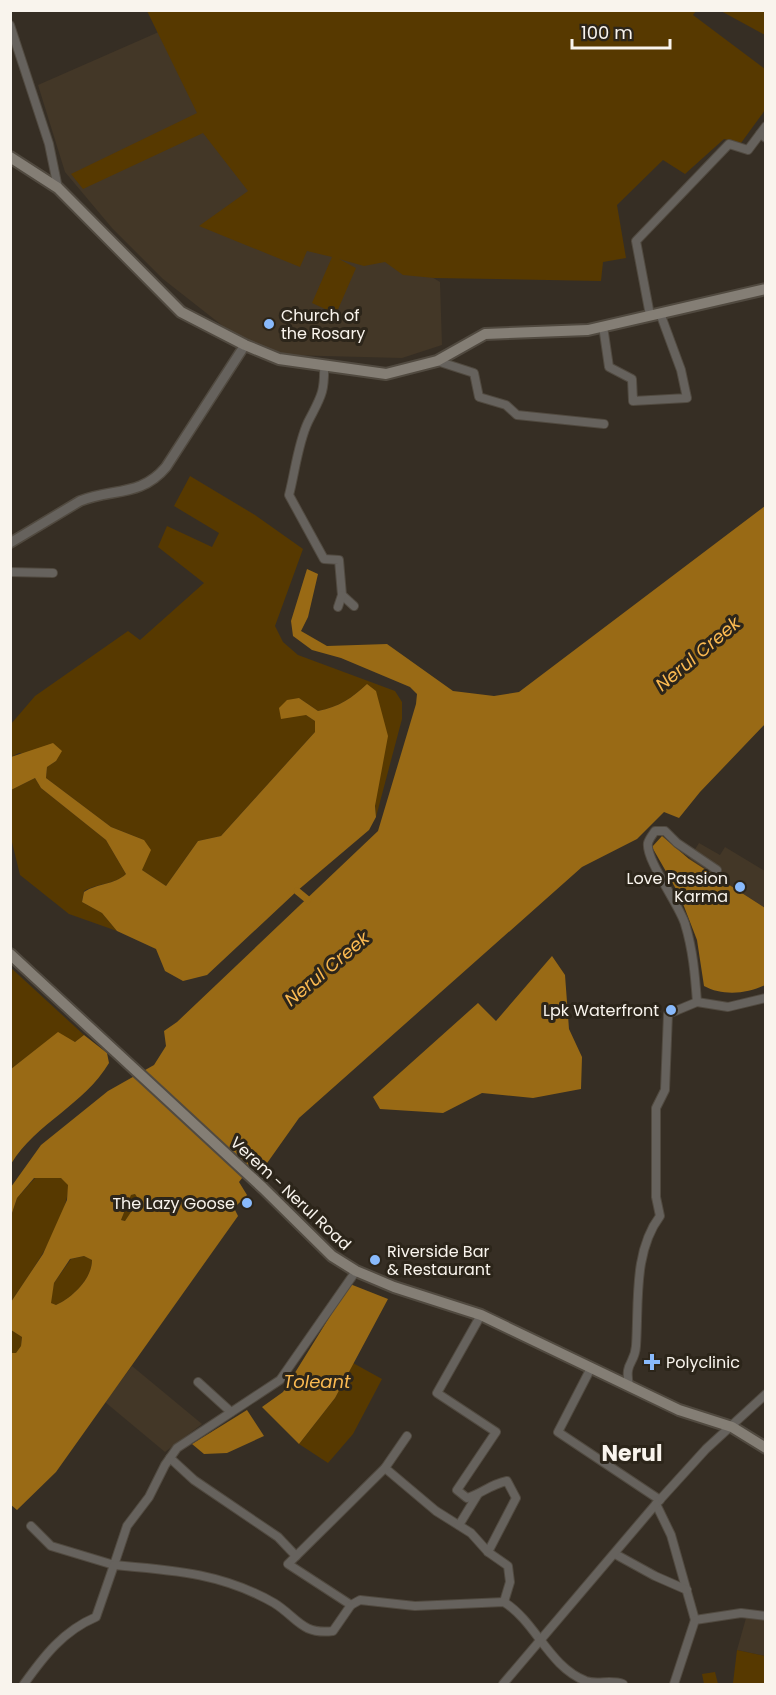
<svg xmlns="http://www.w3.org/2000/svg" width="776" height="1695" viewBox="0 0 776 1695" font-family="Poppins,sans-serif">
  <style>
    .built { fill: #433727 }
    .green { fill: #573900 }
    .water { fill: #996a15; fill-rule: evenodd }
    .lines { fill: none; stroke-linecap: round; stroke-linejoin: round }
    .canal { stroke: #996a15; stroke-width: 7 }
    .minor-casing { stroke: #514a40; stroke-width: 10 }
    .tertiary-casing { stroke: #514a40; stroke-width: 12 }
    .secondary-casing { stroke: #514a40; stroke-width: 14 }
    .minor { stroke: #66625d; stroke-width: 8 }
    .tertiary { stroke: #66625d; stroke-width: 9 }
    .secondary { stroke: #847e75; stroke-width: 10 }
    .poi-dot { fill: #89bafc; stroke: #2c251a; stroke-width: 2 }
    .labels { text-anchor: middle; stroke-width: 6; stroke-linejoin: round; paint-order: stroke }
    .poi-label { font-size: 16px; fill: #f9f4ed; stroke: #2c251a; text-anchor: start }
    .street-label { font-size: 16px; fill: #f9f4ed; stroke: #2c251a }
    .water-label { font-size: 18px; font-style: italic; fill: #fab951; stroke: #2c251a }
    .district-label { font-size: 22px; font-weight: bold; fill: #f9f4ed; stroke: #2c251a }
  </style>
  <rect width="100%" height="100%" fill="#362e24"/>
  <!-- built -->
  <g class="built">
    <polygon points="161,31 383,247 440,282 442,345 402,358 284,355 233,334 163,279 112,228 65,172 38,85"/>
    <polygon points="699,843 720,855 725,847 765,871 765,908 689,859"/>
    <polygon points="132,1366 202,1424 165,1452 105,1402"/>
    <polygon points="746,1618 765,1619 765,1656 737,1650"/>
  </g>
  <!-- green -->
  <g class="green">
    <polygon points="147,11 696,11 693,15 765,69 765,110 741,143 724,139 685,174 663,160 617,205 626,258 603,262 601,281 434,278 403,275 385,262 364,266 339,259 356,268 336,314 312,303 332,257 307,251 300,267 199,226 248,191 203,133 83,189 71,174 197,113"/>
    <polygon points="721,11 765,11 765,35"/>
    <path d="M190,476L255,515L303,549L275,626L283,642L298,655L395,691L402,702V719L376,817L367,684C352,698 339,707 318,711L299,698L306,715L315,721V732L221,836L198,841L166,886L142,870L144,840L111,827L46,778L47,767L56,761L19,753L11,757V724L35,696L128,631L140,640L204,583L158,547L167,526L212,547L219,533L174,506Z"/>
    <path d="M35,778L41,788L106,840L126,874C114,885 98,883 84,891L82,902L102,913L117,931L69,914L20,875L11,838V790Z"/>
    <polygon points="10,967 84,1035 75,1042 58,1033 11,1069"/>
    <path d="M35,1178H61L69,1185C64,1228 34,1267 11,1302V1216L17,1198Z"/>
    <polygon points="135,1194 140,1200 125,1221 121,1220 131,1195"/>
    <path d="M84,1256L92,1260C92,1279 72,1298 56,1305L50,1303L54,1283L71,1259Z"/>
    <polygon points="11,1330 22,1337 21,1346 16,1354 11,1353"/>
    <polygon points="353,1363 382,1379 353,1434 328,1463 299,1444 335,1398"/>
    <polygon points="737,1650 765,1656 765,1684 733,1683"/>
    <polygon points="715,1672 718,1684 704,1684 702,1674"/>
  </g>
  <!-- water -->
  <g class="water">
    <path d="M765,506V724L700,792L679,818L664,812L637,839L582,867L299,1118L265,1166L255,1161L239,1182L247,1195L234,1208L238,1216L56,1472L17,1510L10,1504V1353H16L21,1346L22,1337L11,1330V1302L43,1254L67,1200L68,1185L61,1178H34L17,1198L11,1216V1187L41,1145L108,1091L154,1065L166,1046L164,1031L177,1022L378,831L416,704L417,694L410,687L341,658L312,650L293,636L291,621L307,569L318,574L308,617L301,631L327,646L387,644L453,691L494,696L519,692ZM135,1194L139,1200L125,1221L121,1220L131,1195ZM84,1256L92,1260C92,1279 72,1298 56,1305L51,1303L54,1283L70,1259Z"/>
    <path d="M367,684L376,691L388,736L375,806L376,817L369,830L297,891L207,975L183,981L165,971L156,949L117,931L102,913L82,902L84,892C98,883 114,885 126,874L106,840L41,788L35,778L11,790V757L53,743L62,751L56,761L47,767L46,778L111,827L144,840L151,850L142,870L166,886L198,841L221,836L315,732V721L306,715L281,719L279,708L287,700L299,698L318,711C339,707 352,698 367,684Z"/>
    <path d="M662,836L689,859L765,908V985C747,994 722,996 704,986L697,940L680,896L652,847Z"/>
    <polygon points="552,956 565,975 569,1029 582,1057 581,1089 533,1098 482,1093 443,1113 380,1109 373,1097 478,1003 496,1021"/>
    <path d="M58,1032L75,1042L84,1035L107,1053L109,1063C84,1105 36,1123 11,1164V1069Z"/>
    <polygon points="350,1284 388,1299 335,1398 299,1444 262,1407 283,1392"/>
    <polygon points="247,1410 264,1436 227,1453 204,1454 192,1444"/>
  </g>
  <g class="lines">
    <!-- canal -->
    <polyline class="canal" points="297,891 308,900"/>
    <defs>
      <g id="minor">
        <polyline points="10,25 49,144 58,188"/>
        <polyline points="766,126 760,134 766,138"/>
        <polyline points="650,315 636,241 729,144 748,150 760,134"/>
        <polyline points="603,326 609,367 632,379 633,401 687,398 681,370 660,313"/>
        <polyline points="437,361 474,373 479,397 506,405 517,415 604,424"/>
        <path d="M324,365C325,394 320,398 308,422C298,443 295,472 289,495L324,559L339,560L342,595L354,606"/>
        <polyline points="10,572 53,573"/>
        <polyline points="338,607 342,595"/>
        <polyline points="697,1002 728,1007 766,998"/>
        <path d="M481,1315L437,1393L496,1432L457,1490L467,1498C483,1493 489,1485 507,1481L516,1498L488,1552"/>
        <polyline points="591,1368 558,1432 660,1500"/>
        <polyline points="198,1382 231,1412"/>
        <path d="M629,1385C624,1362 635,1364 636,1346C639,1303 633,1252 660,1216L656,1197V1108L665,1090L668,1014L697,1002C695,975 693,950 685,924C680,906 645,859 648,843C649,839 653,834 655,831H665L677,843L717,870"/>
        <polyline points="766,1394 706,1449 656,1504 671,1535 695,1620 741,1613 766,1616"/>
        <polyline points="170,1458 194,1480 278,1537 296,1556"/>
        <polyline points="385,1468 436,1511 471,1533 488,1552 508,1566 510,1582 504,1602"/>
        <polyline points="459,1525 478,1494"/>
        <polyline points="31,1526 51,1546 114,1565 127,1526 149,1497 165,1465 177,1448 280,1380 356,1271"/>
        <polyline points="615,1554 655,1576 687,1590"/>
        <polyline points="351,1605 288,1564 385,1468 407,1436"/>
        <path d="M24,1684C44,1656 63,1631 96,1617L114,1565C172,1570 222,1573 274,1603C297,1617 301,1635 333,1631L351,1605L360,1600L415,1606L504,1602C536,1622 549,1667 586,1681C598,1685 611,1679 623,1684"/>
        <polyline points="503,1684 656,1504"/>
        <polyline points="674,1684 695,1620"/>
      </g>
      <path id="tertiary" d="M10,543L80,501C112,488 141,497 166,467L245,345"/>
      <g id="secondary">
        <polyline points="10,157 58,188 181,312 245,345 279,359 386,374 437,361 485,334 588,330 766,289"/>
        <polyline points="10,954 263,1188 332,1256 356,1271 394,1287 481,1315 679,1410 732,1427 766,1448"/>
      </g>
    </defs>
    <!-- minor casing -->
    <use href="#minor" class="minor-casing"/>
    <!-- tertiary casing -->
    <use href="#tertiary" class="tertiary-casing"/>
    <!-- secondary casing -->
    <use href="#secondary" class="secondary-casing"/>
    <!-- minor -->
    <use href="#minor" class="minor"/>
    <!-- tertiary -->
    <use href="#tertiary" class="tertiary"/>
    <!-- secondary -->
    <use href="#secondary" class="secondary"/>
  </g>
  <!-- markers -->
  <g class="poi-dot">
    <circle cx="269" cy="324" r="6"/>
    <circle cx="740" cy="887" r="6"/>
    <circle cx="671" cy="1010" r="6"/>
    <circle cx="247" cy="1203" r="6"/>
    <circle cx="375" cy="1260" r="6"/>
    <path d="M649 1353h6v6h6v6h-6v6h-6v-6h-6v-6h6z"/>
  </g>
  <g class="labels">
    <!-- poi labels -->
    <g class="poi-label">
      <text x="281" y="321">Church of<tspan x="281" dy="18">the Rosary</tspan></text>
      <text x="728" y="884" text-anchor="end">Love Passion<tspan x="728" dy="18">Karma</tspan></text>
      <text x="659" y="1016" text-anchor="end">Lpk Waterfront</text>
      <text x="235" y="1209" text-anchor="end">The Lazy Goose</text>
      <text x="387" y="1257">Riverside Bar<tspan x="387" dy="18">&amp; Restaurant</tspan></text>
      <text x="666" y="1368">Polyclinic</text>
    </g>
    <!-- street labels -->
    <g class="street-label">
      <text transform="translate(291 1193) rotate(43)" y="6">Verem - Nerul Road</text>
    </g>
    <!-- water labels -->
    <g class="water-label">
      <text transform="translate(698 654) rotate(-40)" y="6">Nerul Creek</text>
      <text transform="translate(327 969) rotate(-40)" y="6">Nerul Creek</text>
      <text x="317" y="1388">Toleant</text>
    </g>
    <!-- district labels -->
    <g class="district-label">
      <text x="632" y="1461">Nerul</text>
    </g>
  </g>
  <!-- border -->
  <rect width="776" height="1695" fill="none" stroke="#f9f4ed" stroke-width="24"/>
  <!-- scale -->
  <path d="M572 39v9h98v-9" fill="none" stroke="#f9f4ed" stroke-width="3"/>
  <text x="581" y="39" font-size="18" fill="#f9f4ed" stroke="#2c251a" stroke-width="4.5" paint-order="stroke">100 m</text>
</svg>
